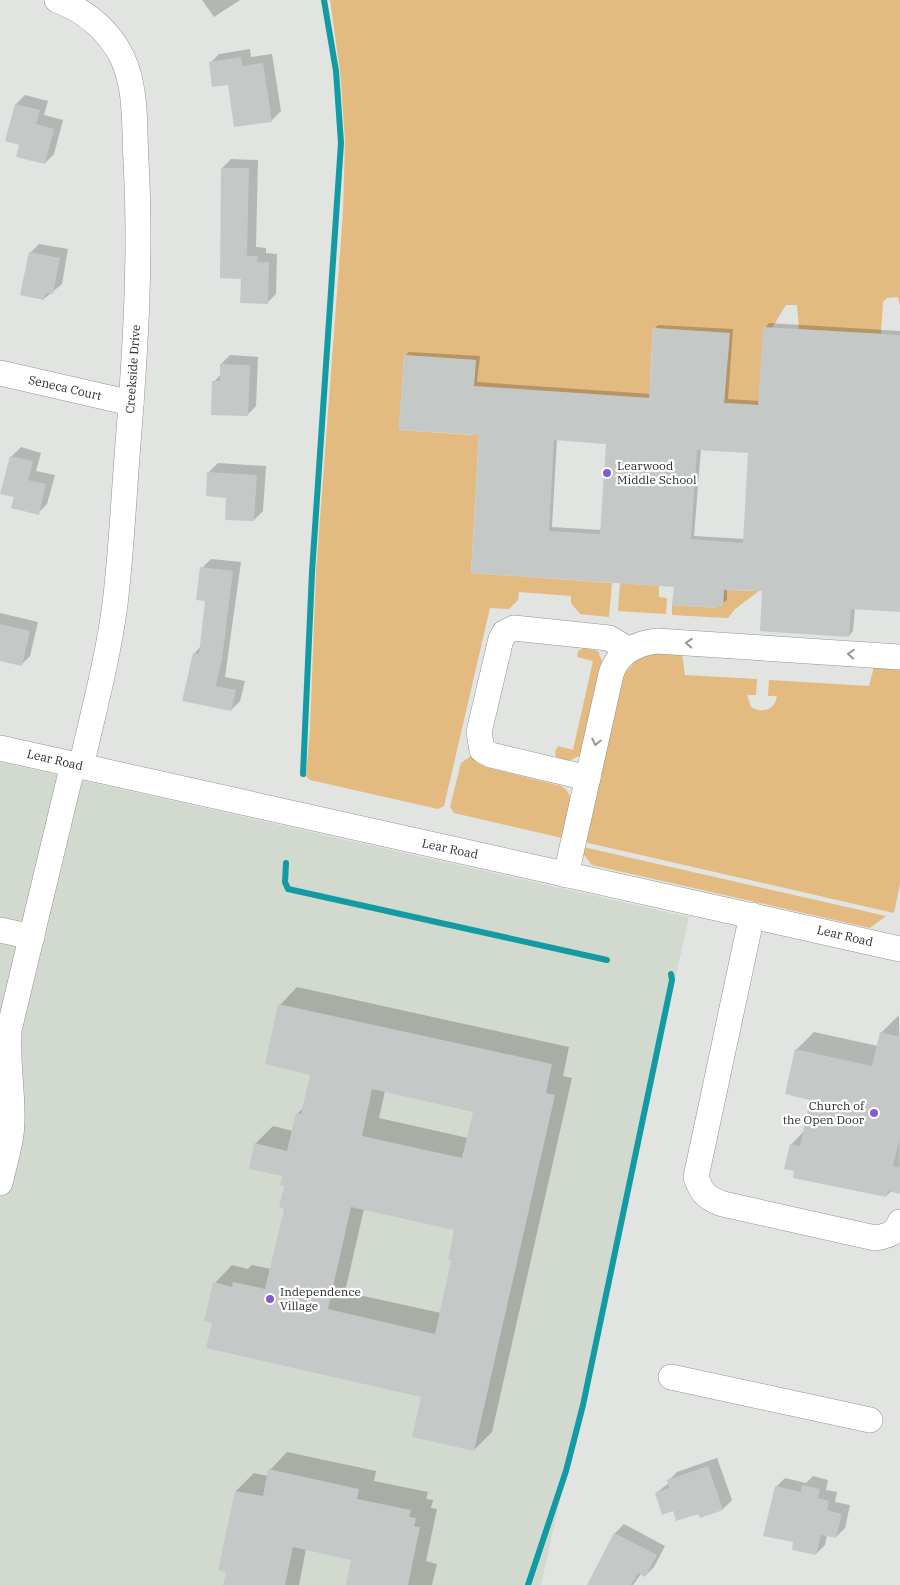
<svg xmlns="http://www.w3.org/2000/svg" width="900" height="1585" viewBox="0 0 900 1585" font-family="'IBM Plex Serif',serif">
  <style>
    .built { fill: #d2dad0 }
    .green { fill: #e3ba80 }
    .shadow { fill: #0003; fill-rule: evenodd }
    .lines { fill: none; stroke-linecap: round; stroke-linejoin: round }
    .stream { stroke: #139ba3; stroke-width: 6 }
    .building { fill: #c4c9c7; fill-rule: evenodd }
    .minor-casing { stroke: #919491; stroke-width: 26 }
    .minor { stroke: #fff; stroke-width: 25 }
    .oneway { stroke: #969696 }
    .poi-dot { fill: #845bd5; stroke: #fff; stroke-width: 2 }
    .labels { text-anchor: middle; stroke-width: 4.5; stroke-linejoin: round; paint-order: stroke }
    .street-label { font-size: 12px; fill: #2d2e2d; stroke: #fff }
    .poi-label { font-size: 12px; fill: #2d2e2d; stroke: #fff; text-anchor: start }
  </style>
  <rect width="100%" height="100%" fill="#e1e4e0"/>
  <!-- built -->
  <polygon class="built" points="0,762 689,917 541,1585 0,1585"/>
  <!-- green -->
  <g class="green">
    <polygon points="330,0 900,0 900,306 898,297 887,298 883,302 881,334 799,329 797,305 786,305 772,328 758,412 750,404 724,403 729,333 653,328 650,377 665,399 485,387 473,389 476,360 404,355 399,430 471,435 479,433 471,573 612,583 609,617 580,614 571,603 571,596 519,592 518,600 509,609 490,608 444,806 438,809 310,780 306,776 310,728 316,572 343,213 345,141 340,71"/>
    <polygon points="620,583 659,586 659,597 667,598 666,614 618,611"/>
    <polygon points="724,590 759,591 735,609 728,618 672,615 672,605 716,608 717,606 723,605"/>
    <polygon points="584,648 598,651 603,664 581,755 569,761 556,757 555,752 558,746 573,750 593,661 577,657 578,651"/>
    <path d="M658,652L682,654L685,675L757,679L756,695H747L751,707C762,714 775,710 777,696H768L769,680L869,686L874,667L900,668V884L894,913L584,842L621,678L637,659Z"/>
    <path d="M471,756L477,763L489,768L561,786C579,795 566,821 562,838L454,813L450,807L461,763Z"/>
    <polygon points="583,847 886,916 870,928 592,865 584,855"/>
  </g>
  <!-- shadow -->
  <g class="shadow">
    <polygon points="202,0 240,0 214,17"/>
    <polygon points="250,49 251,57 272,54 281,111 272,120 235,126 229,84 210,63 219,54"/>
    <polygon points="25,95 48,101 44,115 63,120 54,154 45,163 21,144 7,140 16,104"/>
    <polygon points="231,159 258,160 256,247 266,248 266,253 277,254 276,294 267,303 242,277 222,168"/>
    <polygon points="39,244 68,249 62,284 44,299 30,253"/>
    <path d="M769,323L900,331V611L855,608L853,631L849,636L763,590L727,589V600L716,607L675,586L472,572L481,434L405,356L409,352L480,356L477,382L651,394L654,329L658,325L733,329L728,399L760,401L765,328ZM557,439L607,443L601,530L552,527ZM701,449L749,451L745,539L694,536Z"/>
    <polygon points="230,355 258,357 256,406 247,415 214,382 221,374 221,364"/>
    <polygon points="21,447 41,453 36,471 55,475 47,504 38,513 15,496 2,493 12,456"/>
    <polygon points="218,463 266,466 263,511 254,520 227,496 209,472"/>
    <polygon points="211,559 241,562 225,677 245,681 240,701 231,710 194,654 201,646 206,600 202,568"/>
    <polygon points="0,613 38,622 30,656 21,665 0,660"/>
    <path d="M297,987L569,1047L563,1076L572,1078L492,1432L474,1450L423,1396L214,1322L215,1283L232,1265L248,1269L252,1265L271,1269L286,1208L285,1185L283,1175L255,1144L273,1126L293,1131L297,1114L303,1108L311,1074L280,1005ZM385,1091L474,1111L468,1138L379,1118ZM364,1209L456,1230L453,1260L441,1313L345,1292Z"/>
    <polygon points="899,1015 900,1191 892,1191 886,1196 796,1170 791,1145 804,1131 811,1099 796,1050 814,1032 878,1046 881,1033"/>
    <polygon points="287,1452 376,1471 374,1481 428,1492 426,1499 433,1500 431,1508 437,1509 426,1561 437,1564 432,1585 347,1585 353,1559 306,1549 299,1585 224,1585 227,1571 219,1569 236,1491 254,1473 268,1476 270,1470"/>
    <polygon points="717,1458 732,1500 723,1509 701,1517 699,1512 674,1509 656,1493 669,1483 668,1481 677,1472"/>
    <polygon points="813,1476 828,1480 826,1490 837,1492 835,1502 850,1505 845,1528 836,1537 827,1535 825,1545 816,1554 795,1542 776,1487 785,1478 806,1483"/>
    <polygon points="624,1524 665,1546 654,1567 645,1576 641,1574 633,1585 589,1585 615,1533"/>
  </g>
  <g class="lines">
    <!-- stream -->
    <g class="stream">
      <polyline points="303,774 312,572 341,143 336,71 324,0"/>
      <polyline points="286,863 285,882 288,889 607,960"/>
      <polyline points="528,1585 566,1471 583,1405 672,980 671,974"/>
    </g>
  </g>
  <!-- building -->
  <g class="building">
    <polygon points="241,57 242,66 263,63 272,122 234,127 228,85 212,87 209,62"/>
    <polygon points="15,104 40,110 36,124 54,129 45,164 16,157 19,145 5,141"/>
    <polygon points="221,168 249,168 247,256 258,256 257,262 269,262 268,304 240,303 241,279 220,278"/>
    <polygon points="29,252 60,258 53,294 46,293 44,300 20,295"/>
    <path d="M763,327L900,335V612L851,609L849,637L760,631L762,591L724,590L723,605L717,606V608L672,605L674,587L471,573L479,435L399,430L404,355L476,360L474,386L649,398L653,328L730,333L724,403L758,405ZM554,440L606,444L600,534L549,531ZM697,450L748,453L743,543L691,539Z"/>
    <polygon points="220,364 250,365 248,416 211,415 212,381 220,381"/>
    <polygon points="10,456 33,461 28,480 46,484 39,515 11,508 14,497 0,494"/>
    <polygon points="207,472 257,475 254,521 225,520 226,498 206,496"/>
    <polygon points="200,567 233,571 222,659 216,686 236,690 231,711 182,701 193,653 199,654 205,601 196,600"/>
    <polygon points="0,624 30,631 22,666 0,661"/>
    <path d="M278,1004L552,1064L546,1093L555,1095L474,1451L412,1437L421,1397L206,1348L212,1323L204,1321L213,1282L232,1287L233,1282L265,1289L284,1209L279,1207L284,1186L280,1185L282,1176L249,1169L254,1143L287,1151L296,1113L301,1114L310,1075L265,1064ZM372,1089L473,1112L462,1158L362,1136ZM351,1207L454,1230L448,1260L451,1261L435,1334L328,1309Z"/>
    <polygon points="880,1032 900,1037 900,1136 893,1166 900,1168 900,1194 888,1191 886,1197 793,1178 794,1171 784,1169 790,1144 800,1146 810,1100 785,1094 795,1049 872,1066"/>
    <polygon points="708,1466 723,1510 700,1518 698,1514 676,1521 673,1511 662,1515 655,1493 669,1488 667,1480"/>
    <polygon points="268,1469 359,1489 357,1499 411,1510 409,1517 416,1518 414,1526 420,1527 408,1585 346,1585 351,1560 293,1547 285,1585 223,1585 226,1572 218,1570 235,1491 263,1496"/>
    <polygon points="802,1485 820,1489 818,1498 829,1501 827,1510 842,1514 836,1538 821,1535 816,1555 792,1550 793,1542 763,1536 775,1486 801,1492"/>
    <polygon points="614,1533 657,1555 645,1577 638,1573 631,1585 587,1585"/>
  </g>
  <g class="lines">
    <defs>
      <g id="minor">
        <path d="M57,0C85,11 108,29 122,57C137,88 134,127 136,161C141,251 136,341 129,431C124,489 122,547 115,604C108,659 93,713 81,767"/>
        <polyline points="0,373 131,403"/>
        <polyline points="0,748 900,949"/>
        <polyline points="588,778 491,755 482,750 479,732 501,639 504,633 514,628 609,638 629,650"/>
        <path d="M566,875L611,674C617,653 637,643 657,641L900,657"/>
        <path d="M752,915L696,1177C701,1192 707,1199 723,1204L875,1238C887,1236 896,1234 900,1222"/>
        <polyline points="0,930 32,937"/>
        <path d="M0,1183C5,1161 13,1138 12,1115C12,1086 7,1059 9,1030L73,764"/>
        <polyline points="671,1377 870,1420"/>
      </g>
    </defs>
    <!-- minor casing -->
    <use href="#minor" class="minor-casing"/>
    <!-- minor -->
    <use href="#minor" class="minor"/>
  </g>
  <!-- one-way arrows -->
  <defs><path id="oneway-chevron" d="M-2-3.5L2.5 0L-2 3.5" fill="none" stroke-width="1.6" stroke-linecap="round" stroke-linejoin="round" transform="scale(1.25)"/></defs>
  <g class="oneway">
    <use href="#oneway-chevron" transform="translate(689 643) rotate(-176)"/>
    <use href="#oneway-chevron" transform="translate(851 654) rotate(-176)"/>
    <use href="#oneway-chevron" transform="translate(596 742) rotate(103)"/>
  </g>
  <!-- markers -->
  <g class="poi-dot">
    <circle cx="607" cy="473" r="5"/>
    <circle cx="874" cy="1113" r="5"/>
    <circle cx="270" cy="1299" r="5"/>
  </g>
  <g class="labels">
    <!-- street labels -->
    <g class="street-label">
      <text transform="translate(133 369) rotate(-86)" y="4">Creekside Drive</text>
      <text transform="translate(65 388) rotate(13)" y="4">Seneca Court</text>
      <text transform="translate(55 760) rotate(13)" y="4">Lear Road</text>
      <text transform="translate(450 849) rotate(12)" y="4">Lear Road</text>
      <text transform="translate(845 936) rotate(13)" y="4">Lear Road</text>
    </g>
    <!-- poi labels -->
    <g class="poi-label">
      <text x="617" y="470">Learwood<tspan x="617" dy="14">Middle School</tspan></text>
      <text x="864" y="1110" text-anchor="end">Church of<tspan x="864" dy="14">the Open Door</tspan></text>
      <text x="280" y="1296">Independence<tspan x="280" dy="14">Village</tspan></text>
    </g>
  </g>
</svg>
